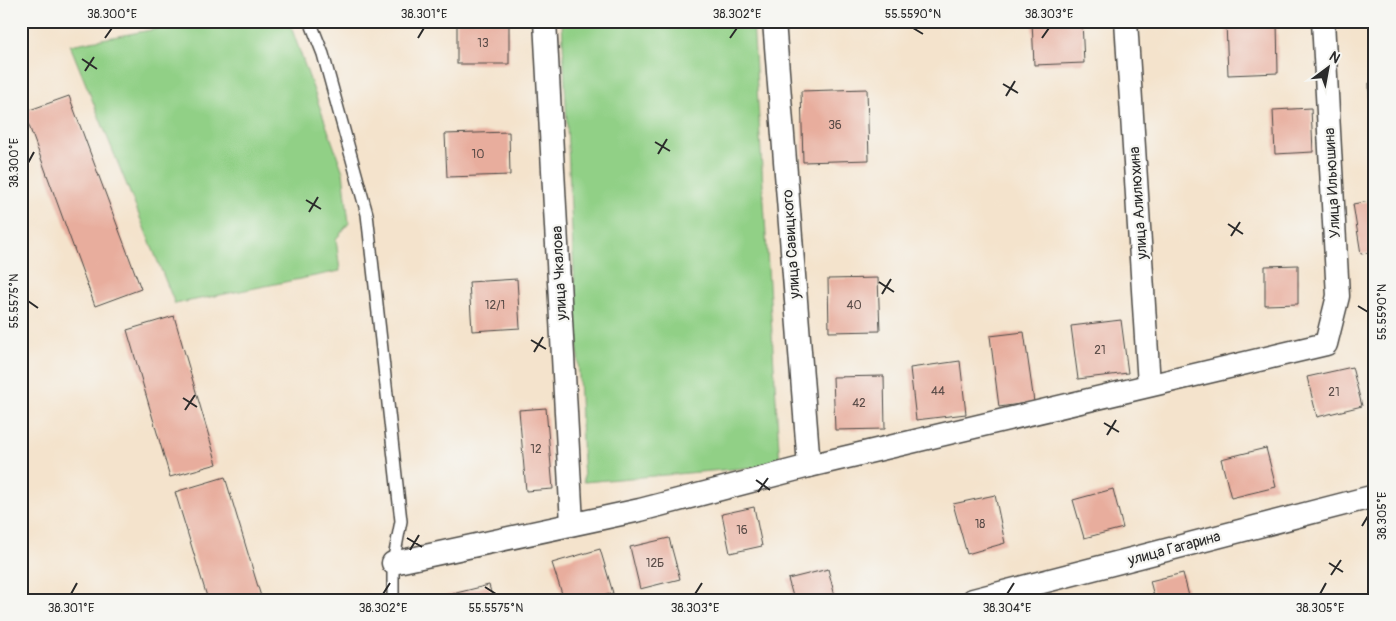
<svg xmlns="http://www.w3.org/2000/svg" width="1396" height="621" viewBox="0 0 1396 621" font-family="Pangolin,sans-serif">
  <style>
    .green { fill: #91d086; stroke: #5e7e58 }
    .building { fill: #e8ad9d }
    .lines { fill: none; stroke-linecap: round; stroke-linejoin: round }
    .service-casing { stroke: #494743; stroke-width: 14 }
    .minor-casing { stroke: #494743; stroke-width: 25 }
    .service { stroke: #fff; stroke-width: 11 }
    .minor { stroke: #fff; stroke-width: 22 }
    .ticks { fill: none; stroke: #2b2b2b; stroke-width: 2 }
    .labels { text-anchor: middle; stroke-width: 4.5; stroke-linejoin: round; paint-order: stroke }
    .number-label { font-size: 12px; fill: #5a4c48 }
    .street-label { font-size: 15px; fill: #2b2b2b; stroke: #f6f6f2 }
    .neatline { fill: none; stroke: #2b2b2b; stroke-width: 2 }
    .ticks-label { font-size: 12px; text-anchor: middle; fill: #2b2b2b }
  </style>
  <rect width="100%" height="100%" fill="#f6f6f2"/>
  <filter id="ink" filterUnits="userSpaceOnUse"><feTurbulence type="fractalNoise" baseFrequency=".02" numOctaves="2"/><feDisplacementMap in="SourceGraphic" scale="10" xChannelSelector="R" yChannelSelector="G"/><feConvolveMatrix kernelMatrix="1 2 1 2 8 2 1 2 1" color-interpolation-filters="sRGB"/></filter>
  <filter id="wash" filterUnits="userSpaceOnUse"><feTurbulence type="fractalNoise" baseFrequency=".0096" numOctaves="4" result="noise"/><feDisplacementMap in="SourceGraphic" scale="20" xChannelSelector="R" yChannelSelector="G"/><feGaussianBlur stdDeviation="1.12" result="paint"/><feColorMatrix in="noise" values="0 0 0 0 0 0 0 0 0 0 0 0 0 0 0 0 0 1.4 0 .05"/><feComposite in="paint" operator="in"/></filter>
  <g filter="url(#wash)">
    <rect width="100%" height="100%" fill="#f4e3cc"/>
    <!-- green -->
    <g class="green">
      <polygon points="199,21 289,21 343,172 349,223 336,239 340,271 175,304 70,45"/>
      <polygon points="562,21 753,21 780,465 584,482"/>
    </g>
    <g id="blocks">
      <!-- building -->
      <g class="building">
        <rect x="457" y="21" width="52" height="43"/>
        <polygon points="1032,21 1082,21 1084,63 1034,65"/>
        <polygon points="1277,21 1278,73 1228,75 1226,22"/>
        <polygon points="1369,83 1375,83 1375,124 1370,124"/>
        <polygon points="867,89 869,160 803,162 801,91"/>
        <polygon points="69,96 141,289 95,306 24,112"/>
        <polygon points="1311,108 1313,152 1275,154 1273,110"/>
        <polygon points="509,132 510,175 447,177 445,134"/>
        <polygon points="1375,200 1375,252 1361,254 1353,204"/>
        <polygon points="1298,265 1298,304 1265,305 1265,266"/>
        <polygon points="878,278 880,331 829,332 828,279"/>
        <polygon points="517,279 520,328 472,331 469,282"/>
        <polygon points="174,316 217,464 170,477 127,330"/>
        <polygon points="1121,320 1128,373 1078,379 1071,326"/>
        <polygon points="1024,332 1034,402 999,407 990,336"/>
        <polygon points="960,361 966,414 916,420 910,368"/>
        <polygon points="1352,367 1362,406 1317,417 1307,377"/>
        <polygon points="884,376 885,429 835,430 833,377"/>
        <polygon points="546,408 553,489 526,491 519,410"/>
        <polygon points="1266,448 1276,487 1231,498 1221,459"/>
        <polygon points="225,477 262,600 208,600 175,492"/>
        <polygon points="1113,489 1123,528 1084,538 1073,500"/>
        <polygon points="995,495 1005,543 967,554 953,504"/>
        <polygon points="754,507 762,546 730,553 722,514"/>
        <polygon points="669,538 680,579 640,589 630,547"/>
        <polygon points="600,549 613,593 590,600 564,600 552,563"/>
        <polygon points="828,569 836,600 794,600 788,579"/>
        <polygon points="1183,573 1190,600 1155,600 1150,581"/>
        <polygon points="489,585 493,600 445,600 444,596"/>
      </g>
    </g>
  </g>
  <g filter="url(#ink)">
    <use href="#blocks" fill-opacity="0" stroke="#494743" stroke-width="1"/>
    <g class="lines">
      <defs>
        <polyline id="service" points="310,21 323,54 367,214 401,521 393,563 393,600"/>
        <g id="minor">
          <polyline points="545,21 572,524"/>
          <polyline points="774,21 809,466"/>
          <polyline points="1126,21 1149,385"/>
          <polyline points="393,563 640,510 809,466 1326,344 1338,296 1323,21"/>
          <polyline points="973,600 1375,496"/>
        </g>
      </defs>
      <!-- service casing -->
      <use href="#service" class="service-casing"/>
      <!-- minor casing -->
      <use href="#minor" class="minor-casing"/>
      <!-- service -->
      <use href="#service" class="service"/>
      <!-- minor -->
      <use href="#minor" class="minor"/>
    </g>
  </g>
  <!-- ticks -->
  <path class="ticks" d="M913,28L923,34M105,38L112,28M418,38L424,28M730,38L737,28M1042,38L1049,28M82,59L97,69M85,71L94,57M1003,84L1018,93M1006,96L1015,81M655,142L670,151M658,154L667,139M28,163L34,152M306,200L321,209M309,212L318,197M1228,224L1243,234M1231,236L1240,222M879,282L894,292M882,294L891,279M28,301L38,308M1358,306L1368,312M531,340L546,349M534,352L543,337M183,398L197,407M185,410L195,395M1104,423L1119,432M1107,435L1116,420M756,480L770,490M758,492L768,478M1362,526L1368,516M407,538L422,547M410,550L419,535M1329,563L1343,572M1331,575L1341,560M485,587L496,594M71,594L77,583M383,594L390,583M695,594L702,583M1007,594L1014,583M1320,594L1326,583"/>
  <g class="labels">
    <!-- number labels -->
    <g class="number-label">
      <text x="483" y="47">13</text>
      <text x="835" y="129">36</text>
      <text x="478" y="158">10</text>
      <text x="495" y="309">12/1</text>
      <text x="854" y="309">40</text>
      <text x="1100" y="354">21</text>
      <text x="938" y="395">44</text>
      <text x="1334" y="396">21</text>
      <text x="859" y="407">42</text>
      <text x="536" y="453">12</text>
      <text x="980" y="528">18</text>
      <text x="742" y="534">16</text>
      <text x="655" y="567">12Б</text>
    </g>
    <!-- street labels -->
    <g class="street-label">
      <text transform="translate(1332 183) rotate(-93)" y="5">Улица Ильюшина</text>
      <text transform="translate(1138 203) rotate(-94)" y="5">улица Алилюхина</text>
      <text transform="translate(791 244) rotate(-94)" y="5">улица Савицкого</text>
      <text transform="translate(559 273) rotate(-93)" y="5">улица Чкалова</text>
      <text transform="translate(1174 548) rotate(-15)" y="5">улица Гагарина</text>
    </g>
  </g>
  <!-- margin -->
  <rect width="1396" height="621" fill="none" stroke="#f6f6f2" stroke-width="55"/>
  <!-- north arrow -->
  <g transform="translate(1328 68) rotate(32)" stroke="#f6f6f2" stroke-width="4" paint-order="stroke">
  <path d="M0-4L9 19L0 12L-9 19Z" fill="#2b2b2b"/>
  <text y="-8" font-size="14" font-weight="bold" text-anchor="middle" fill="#2b2b2b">N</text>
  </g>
  <rect x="28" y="28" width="1340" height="566" class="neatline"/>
  <g class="ticks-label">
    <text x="112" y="18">38.300°E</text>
    <text x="424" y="18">38.301°E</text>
    <text x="737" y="18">38.302°E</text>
    <text x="913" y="18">55.5590°N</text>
    <text x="1049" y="18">38.303°E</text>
    <text transform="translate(14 163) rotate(-90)" y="4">38.300°E</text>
    <text transform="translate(14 301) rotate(-90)" y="4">55.5575°N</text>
    <text transform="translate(1382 312) rotate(-90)" y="4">55.5590°N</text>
    <text transform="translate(1382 516) rotate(-90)" y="4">38.305°E</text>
    <text x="71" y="612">38.301°E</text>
    <text x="383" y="612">38.302°E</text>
    <text x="496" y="612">55.5575°N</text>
    <text x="695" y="612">38.303°E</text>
    <text x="1007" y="612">38.304°E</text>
    <text x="1320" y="612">38.305°E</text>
  </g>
</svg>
